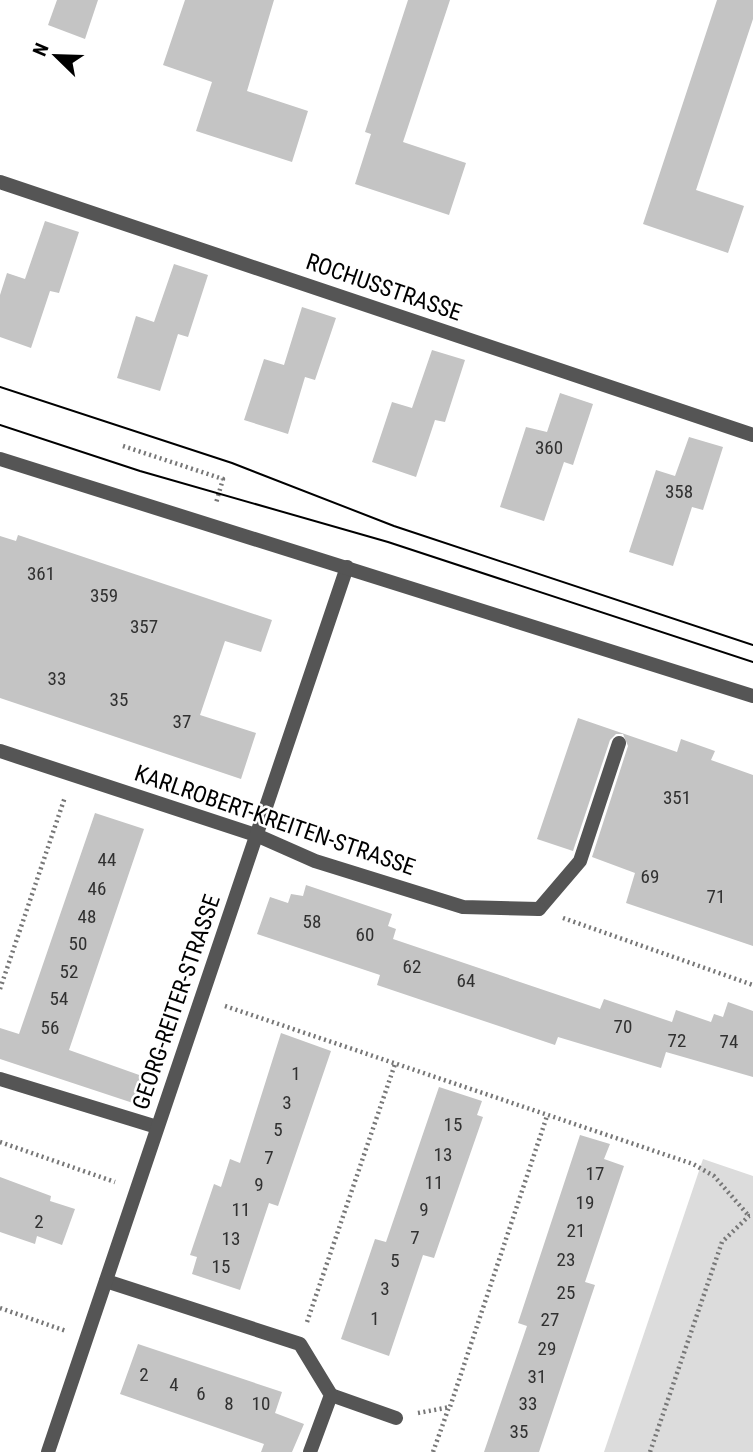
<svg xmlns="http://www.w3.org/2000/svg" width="753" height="1452" viewBox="0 0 753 1452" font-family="'Roboto Condensed',sans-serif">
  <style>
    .green { fill: #dcdcdc }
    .building { fill: #c4c4c4 }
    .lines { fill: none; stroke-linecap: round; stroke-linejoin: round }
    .path { stroke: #777; stroke-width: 4.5; stroke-dasharray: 2 3.5; stroke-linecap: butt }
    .service { stroke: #555; stroke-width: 14 }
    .minor { stroke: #555; stroke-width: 14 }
    .tertiary { stroke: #555; stroke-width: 14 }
    .tram { stroke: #000; stroke-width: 2 }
    .labels { text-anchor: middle; stroke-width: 5; stroke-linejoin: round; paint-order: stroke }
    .number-label { font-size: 19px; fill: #313131 }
    .street-label { font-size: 23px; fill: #000; stroke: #fff }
  </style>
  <rect width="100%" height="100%" fill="#fff"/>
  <!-- green -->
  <polygon class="green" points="703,1159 753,1176 753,1452 604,1452"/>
  <!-- building -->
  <g class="building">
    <polygon points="57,0 98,0 85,39 48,25"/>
    <polygon points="185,0 274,0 247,91 308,111 292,162 196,131 212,82 163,65"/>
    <polygon points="408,0 450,0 403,142 466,163 449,215 355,184 371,134 365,132"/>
    <polygon points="717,0 753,0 753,19 696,190 744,206 728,253 643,224"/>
    <polygon points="45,221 79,232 59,293 50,291 31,348 0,337 0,295 7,273 25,279"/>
    <polygon points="174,264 208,275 188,337 178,334 160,391 117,378 136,316 154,322"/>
    <polygon points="302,307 336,318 315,380 305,377 288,434 244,420 264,359 284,365"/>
    <polygon points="432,350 465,360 445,422 435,420 416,477 372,462 392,402 412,408"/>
    <polygon points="560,393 593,404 573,465 564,462 544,521 500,507 526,427 547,432"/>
    <polygon points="689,437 723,447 703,510 692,507 673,566 629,552 656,470 675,476"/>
    <polygon points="18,535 272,620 261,652 225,641 200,715 256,733 241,779 0,698 0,536 16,541"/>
    <polygon points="578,718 677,752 681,739 715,751 711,760 753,775 753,946 626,903 635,873 592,857 628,746 623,734 616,734 610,740 573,851 537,839"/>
    <polygon points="95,813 144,829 69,1050 142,1076 133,1103 0,1059 0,1028 19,1034"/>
    <polygon points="306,885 392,914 388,926 396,929 393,939 600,1009 604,999 672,1022 676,1010 711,1022 714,1014 723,1017 728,1002 753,1011 753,1077 666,1052 661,1068 558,1037 555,1045 377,985 380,975 257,934 270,897 288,903 291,894 303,896"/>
    <polygon points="281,1033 331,1051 278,1206 269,1203 240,1290 192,1274 197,1257 190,1255 214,1184 221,1187 230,1159 240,1163"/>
    <polygon points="439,1087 482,1101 477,1115 483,1117 434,1258 423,1255 389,1356 341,1339 375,1239 386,1242"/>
    <polygon points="580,1135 610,1144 604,1159 624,1166 585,1282 595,1285 539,1452 484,1452 527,1326 518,1323"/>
    <polygon points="0,1177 51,1196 50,1201 75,1209 62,1245 37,1236 35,1244 0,1232"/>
    <polygon points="138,1344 282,1392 275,1413 304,1424 292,1452 261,1452 264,1444 120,1394"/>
  </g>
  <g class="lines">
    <!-- path -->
    <g class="path">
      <polyline points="123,446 223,479 216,503"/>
      <polyline points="563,918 753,985"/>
      <polyline points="0,989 65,797"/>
      <polyline points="225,1006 693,1164 714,1176 749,1216"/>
      <polyline points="0,1142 115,1182"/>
      <polyline points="0,1308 66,1331"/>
      <polyline points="307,1322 395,1064"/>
      <polyline points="418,1413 450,1407 547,1116"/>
      <polyline points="433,1452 449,1407"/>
      <polyline points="650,1452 722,1242 749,1216 753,1216"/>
    </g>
    <!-- service -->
    <g class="service">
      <polyline points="0,182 753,435"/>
      <polyline points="539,909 580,861 619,743"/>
      <polyline points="0,1079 157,1127"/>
    </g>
    <!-- minor -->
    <g class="minor">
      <polyline points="0,751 256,835 315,861 463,907 539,909"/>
      <polyline points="106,1281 300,1344 331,1395 310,1452"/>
      <polyline points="331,1395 396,1418"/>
      <polyline points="48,1452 347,567"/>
    </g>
    <!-- tertiary -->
    <polyline class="tertiary" points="0,459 753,696"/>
    <!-- tram -->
    <g class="tram">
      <polyline points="0,387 232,463 394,526 753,645"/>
      <polyline points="0,425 140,471 388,542 753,662"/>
    </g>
  </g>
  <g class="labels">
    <!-- number labels -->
    <g class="number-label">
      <text x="549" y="454">360</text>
      <text x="679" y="498">358</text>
      <text x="41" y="580">361</text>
      <text x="104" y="602">359</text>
      <text x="144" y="633">357</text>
      <text x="57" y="685">33</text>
      <text x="119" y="706">35</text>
      <text x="182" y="728">37</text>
      <text x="677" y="804">351</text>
      <text x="107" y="866">44</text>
      <text x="650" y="883">69</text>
      <text x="97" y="895">46</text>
      <text x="716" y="903">71</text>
      <text x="87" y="923">48</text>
      <text x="312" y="928">58</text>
      <text x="365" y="941">60</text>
      <text x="78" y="950">50</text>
      <text x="412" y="973">62</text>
      <text x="69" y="978">52</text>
      <text x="466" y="987">64</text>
      <text x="59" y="1005">54</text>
      <text x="623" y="1033">70</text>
      <text x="50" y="1034">56</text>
      <text x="677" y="1047">72</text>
      <text x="729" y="1048">74</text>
      <text x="296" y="1080">1</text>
      <text x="287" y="1109">3</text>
      <text x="453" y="1131">15</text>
      <text x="278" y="1136">5</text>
      <text x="443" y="1161">13</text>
      <text x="269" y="1164">7</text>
      <text x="595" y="1180">17</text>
      <text x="434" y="1189">11</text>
      <text x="259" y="1191">9</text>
      <text x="585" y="1209">19</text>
      <text x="241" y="1216">11</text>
      <text x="424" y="1216">9</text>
      <text x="39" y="1228">2</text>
      <text x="576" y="1237">21</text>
      <text x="415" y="1244">7</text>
      <text x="231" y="1245">13</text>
      <text x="566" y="1266">23</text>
      <text x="395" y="1267">5</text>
      <text x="221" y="1273">15</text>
      <text x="385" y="1295">3</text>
      <text x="566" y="1299">25</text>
      <text x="375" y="1325">1</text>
      <text x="550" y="1326">27</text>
      <text x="547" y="1355">29</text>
      <text x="144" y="1381">2</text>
      <text x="537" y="1383">31</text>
      <text x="174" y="1391">4</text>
      <text x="201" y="1400">6</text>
      <text x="229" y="1410">8</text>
      <text x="261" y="1410">10</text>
      <text x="528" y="1410">33</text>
      <text x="519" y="1438">35</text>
    </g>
    <!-- street labels -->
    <g class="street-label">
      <text transform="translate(384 287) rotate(19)" y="8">ROCHUSSTRASSE</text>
      <text transform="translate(275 820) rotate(19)" y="8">KARLROBERT-KREITEN-STRASSE</text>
      <text transform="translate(176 1002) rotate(-71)" y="8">GEORG-REITER-STRASSE</text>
    </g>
  </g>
  <!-- north arrow -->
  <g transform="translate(56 56) rotate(293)" stroke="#ffffff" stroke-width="5" paint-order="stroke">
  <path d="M0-5L12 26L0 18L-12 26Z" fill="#000000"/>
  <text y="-10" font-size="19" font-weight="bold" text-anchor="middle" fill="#000000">N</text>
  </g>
</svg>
